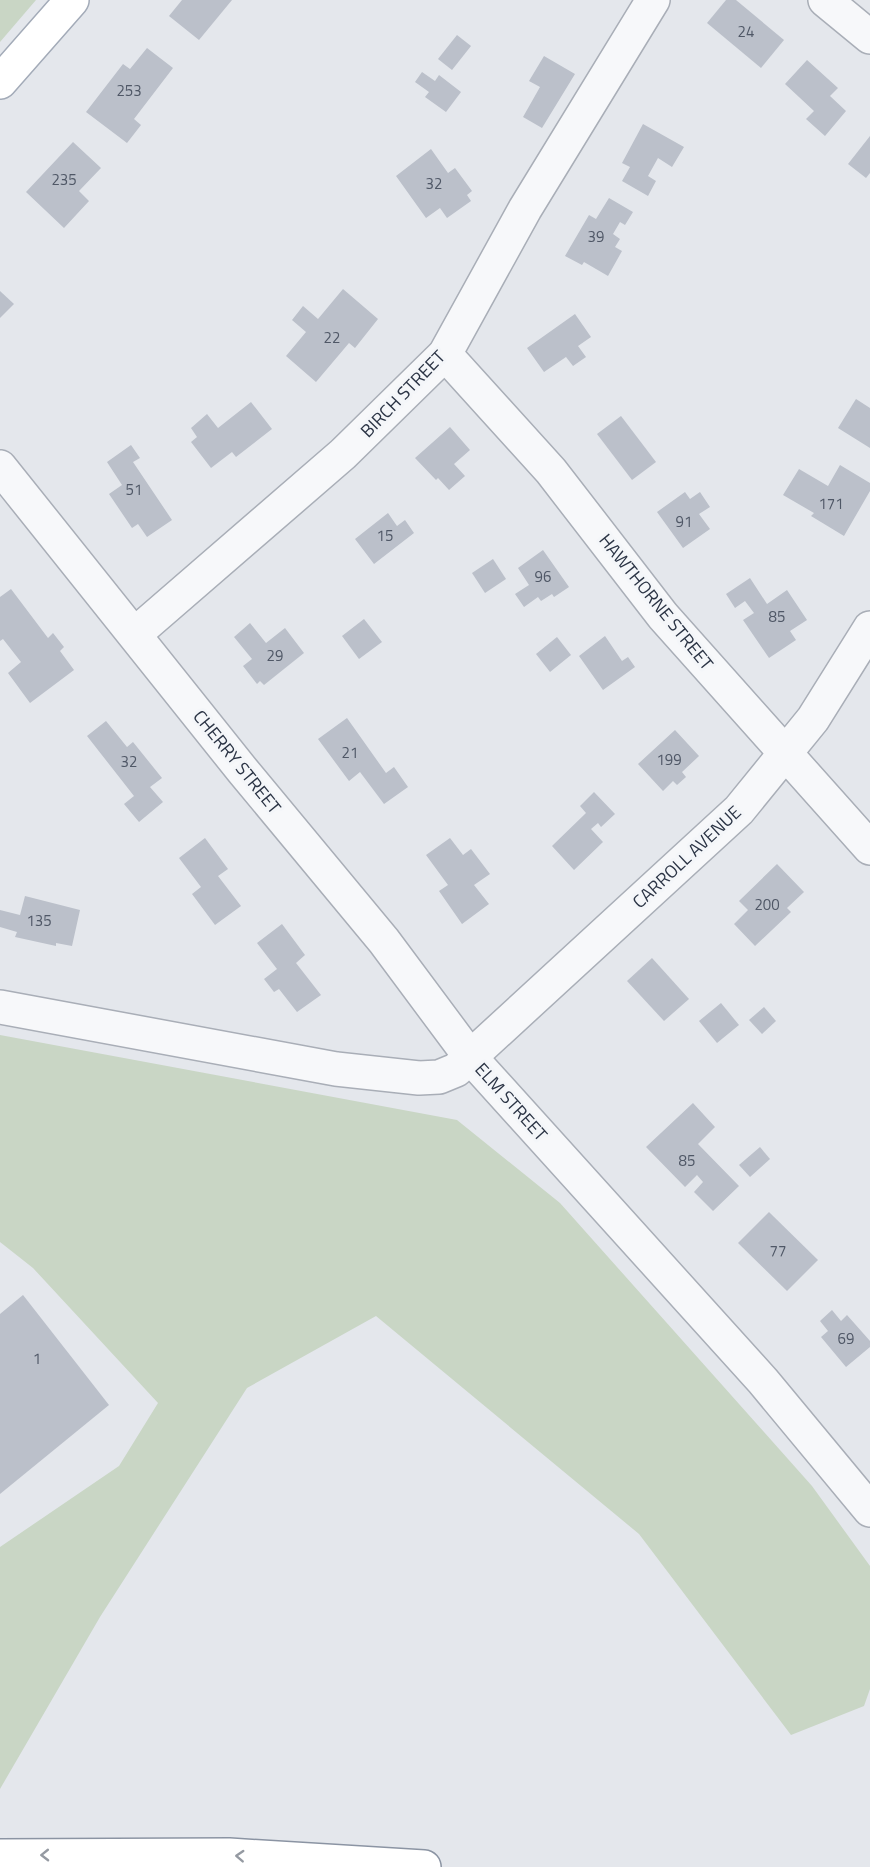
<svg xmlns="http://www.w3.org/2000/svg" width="870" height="1867" viewBox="0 0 870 1867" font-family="'Titillium Web',sans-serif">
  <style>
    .green { fill: #c9d6c5 }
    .building { fill: #bbc0ca }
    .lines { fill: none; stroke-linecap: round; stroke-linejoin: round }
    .minor-casing { stroke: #a9aeb7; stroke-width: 36 }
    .major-casing { stroke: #a3abb8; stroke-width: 36 }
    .highway-casing { stroke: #8b94a3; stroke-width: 36 }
    .minor { stroke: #f7f8fa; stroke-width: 33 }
    .major { stroke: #fff; stroke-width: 33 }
    .highway { stroke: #fff; stroke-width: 33 }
    .oneway { stroke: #959aa2 }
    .labels { text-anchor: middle; stroke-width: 6; stroke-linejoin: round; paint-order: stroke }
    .number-label { font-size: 15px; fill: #4f5766 }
    .street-label { font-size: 18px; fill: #2b3445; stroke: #f4f6f9 }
  </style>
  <rect width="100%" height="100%" fill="#e4e7ec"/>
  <!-- green -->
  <g class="green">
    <polygon points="0,0 36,0 0,42"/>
    <polygon points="0,1035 457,1120 560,1203 812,1486 870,1566 870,1689 864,1706 791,1735 639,1534 376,1316 247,1388 100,1617 0,1789 0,1547 119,1466 158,1403 33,1268 0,1242"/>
  </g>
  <!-- building -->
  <g class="building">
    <polygon points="182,0 232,0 199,40 169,16"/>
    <polygon points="726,0 736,0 784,40 761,68 707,23"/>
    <polygon points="457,35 471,46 452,70 438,59"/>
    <polygon points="147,48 173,68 134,119 141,125 127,143 86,112 123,64 130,69"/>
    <polygon points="544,56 575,74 542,128 523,117 540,87 529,81"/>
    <polygon points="807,60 838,88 830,96 846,111 825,136 806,119 814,111 785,84"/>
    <polygon points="422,72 435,81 439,75 461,92 446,112 425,97 429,92 415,82"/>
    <polygon points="643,124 684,147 672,167 658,158 648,176 656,181 648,196 622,181 630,167 622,163"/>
    <polygon points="870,136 870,173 866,178 848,164"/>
    <polygon points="73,142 101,168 79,191 89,201 64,228 26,192"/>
    <polygon points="431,149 448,173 455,168 472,191 467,195 471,201 447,218 440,208 426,218 396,176"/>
    <polygon points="609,198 633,212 625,225 620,222 613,234 620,239 615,247 622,251 608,276 584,262 582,265 565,256 589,215 596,219"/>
    <polygon points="343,289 378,319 355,348 349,343 316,382 286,356 306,332 292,320 303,306 318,319"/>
    <polygon points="0,291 14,304 0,318"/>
    <polygon points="575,314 591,337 578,346 586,357 573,366 566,357 544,372 527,348"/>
    <polygon points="856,399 870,408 870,448 838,428"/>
    <polygon points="251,402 272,429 236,457 232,452 211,468 191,442 197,437 191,428 207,414 218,428"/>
    <polygon points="621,416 656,462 632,480 597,434"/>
    <polygon points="450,427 470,450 454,464 465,476 449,490 438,478 436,480 415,458"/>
    <polygon points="131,445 140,458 133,462 172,520 147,537 138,524 132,528 109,494 122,485 107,462"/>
    <polygon points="840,465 870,483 870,491 844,536 811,516 814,513 783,495 799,469 828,486"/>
    <polygon points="685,492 690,499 700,492 710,507 699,514 710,529 683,548 657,512"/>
    <polygon points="388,513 397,526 405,520 414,533 374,564 355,539"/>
    <polygon points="543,550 569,587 554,597 552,594 541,601 538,597 524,607 515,594 529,585 518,568"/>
    <polygon points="493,559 506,579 485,593 472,573"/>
    <polygon points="750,578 767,604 787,590 807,620 790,631 796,640 769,658 743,620 754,613 745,601 735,608 726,594"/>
    <polygon points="11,589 48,638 53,633 64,647 60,651 74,670 30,703 8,673 21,662 3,639 0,641 0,597"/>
    <polygon points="364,619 382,642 359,659 342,636"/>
    <polygon points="250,623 266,643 285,628 304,653 264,685 260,681 257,684 243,666 252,659 234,637"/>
    <polygon points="605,636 622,661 628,657 635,667 603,690 579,656"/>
    <polygon points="557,637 571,655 550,672 536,654"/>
    <polygon points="347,718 386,773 394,767 408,787 384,804 360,772 349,781 318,739"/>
    <polygon points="106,721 127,747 133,742 162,778 150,787 163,802 139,822 124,804 134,796 87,736"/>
    <polygon points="675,730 699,756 682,772 686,777 677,785 673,781 663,791 638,764"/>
    <polygon points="594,792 615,814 601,827 598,823 591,829 603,842 574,870 552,846 586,813 580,806"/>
    <polygon points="205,838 228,869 218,876 241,906 215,925 192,894 201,887 179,858"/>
    <polygon points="450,838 463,855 471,849 490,874 474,885 489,904 462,924 439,891 448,885 426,855"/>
    <polygon points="777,864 804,892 787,908 791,912 755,946 734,924 748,910 739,901"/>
    <polygon points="25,896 80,910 72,946 56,943 56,946 15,937 17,932 0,927 0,910 20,915"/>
    <polygon points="282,924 305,955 296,963 321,995 297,1012 279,989 274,992 264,979 277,969 257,943"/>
    <polygon points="652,958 689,999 664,1021 627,981"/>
    <polygon points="721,1003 739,1025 717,1043 699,1021"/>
    <polygon points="764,1007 776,1021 762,1034 749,1020"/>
    <polygon points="693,1103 715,1127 698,1144 739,1186 713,1211 694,1192 703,1182 697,1175 685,1187 646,1147"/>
    <polygon points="760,1147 770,1159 750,1177 739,1165"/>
    <polygon points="769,1212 818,1260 787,1291 738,1243"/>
    <polygon points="23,1295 109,1405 0,1494 0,1314"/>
    <polygon points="832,1310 841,1321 847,1315 870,1341 870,1347 846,1367 821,1337 828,1331 820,1321"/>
  </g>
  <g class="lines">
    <defs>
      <g id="minor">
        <polyline points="825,0 870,37"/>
        <polyline points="445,354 551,471 663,616 870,848"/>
        <polyline points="0,467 243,771 384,941 471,1058 763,1381 870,1510"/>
        <polyline points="135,634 343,454 445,354 525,209 653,0"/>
        <polyline points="0,1007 336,1069 419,1078 439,1077 456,1070 739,810 813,719 870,628"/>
      </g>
      <polyline id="major" points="0,82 72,0"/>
      <polyline id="highway" points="0,1856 229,1855 424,1867"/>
    </defs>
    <!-- minor casing -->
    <use href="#minor" class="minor-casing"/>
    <!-- major casing -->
    <use href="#major" class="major-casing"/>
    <!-- highway casing -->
    <use href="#highway" class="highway-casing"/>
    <!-- minor -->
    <use href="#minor" class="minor"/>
    <!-- major -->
    <use href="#major" class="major"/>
    <!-- highway -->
    <use href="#highway" class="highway"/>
  </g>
  <!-- one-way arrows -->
  <defs><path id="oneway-chevron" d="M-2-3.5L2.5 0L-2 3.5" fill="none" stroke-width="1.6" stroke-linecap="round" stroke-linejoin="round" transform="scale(1.5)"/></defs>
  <g class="oneway">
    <use href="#oneway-chevron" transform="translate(45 1855) rotate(179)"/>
    <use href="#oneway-chevron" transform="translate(240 1856) rotate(-177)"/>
  </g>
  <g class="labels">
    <!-- number labels -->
    <g class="number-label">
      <text x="746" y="37">24</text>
      <text x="129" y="96">253</text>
      <text x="64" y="185">235</text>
      <text x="434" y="189">32</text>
      <text x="596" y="242">39</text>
      <text x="332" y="343">22</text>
      <text x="134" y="495">51</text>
      <text x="831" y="509">171</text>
      <text x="684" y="527">91</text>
      <text x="385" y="541">15</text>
      <text x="543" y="582">96</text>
      <text x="777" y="622">85</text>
      <text x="275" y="661">29</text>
      <text x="350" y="758">21</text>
      <text x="669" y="765">199</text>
      <text x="129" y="767">32</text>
      <text x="767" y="910">200</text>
      <text x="39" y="926">135</text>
      <text x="687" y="1166">85</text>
      <text x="778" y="1256">77</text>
      <text x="846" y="1344">69</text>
      <text x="37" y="1364">1</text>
    </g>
    <!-- street labels -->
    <g class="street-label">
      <text transform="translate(403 394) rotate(-46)" y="6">BIRCH STREET</text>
      <text transform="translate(656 602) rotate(51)" y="6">HAWTHORNE STREET</text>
      <text transform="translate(237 762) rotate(51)" y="6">CHERRY STREET</text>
      <text transform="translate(687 857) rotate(-43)" y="6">CARROLL AVENUE</text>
      <text transform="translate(511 1102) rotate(48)" y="6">ELM STREET</text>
    </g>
  </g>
</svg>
